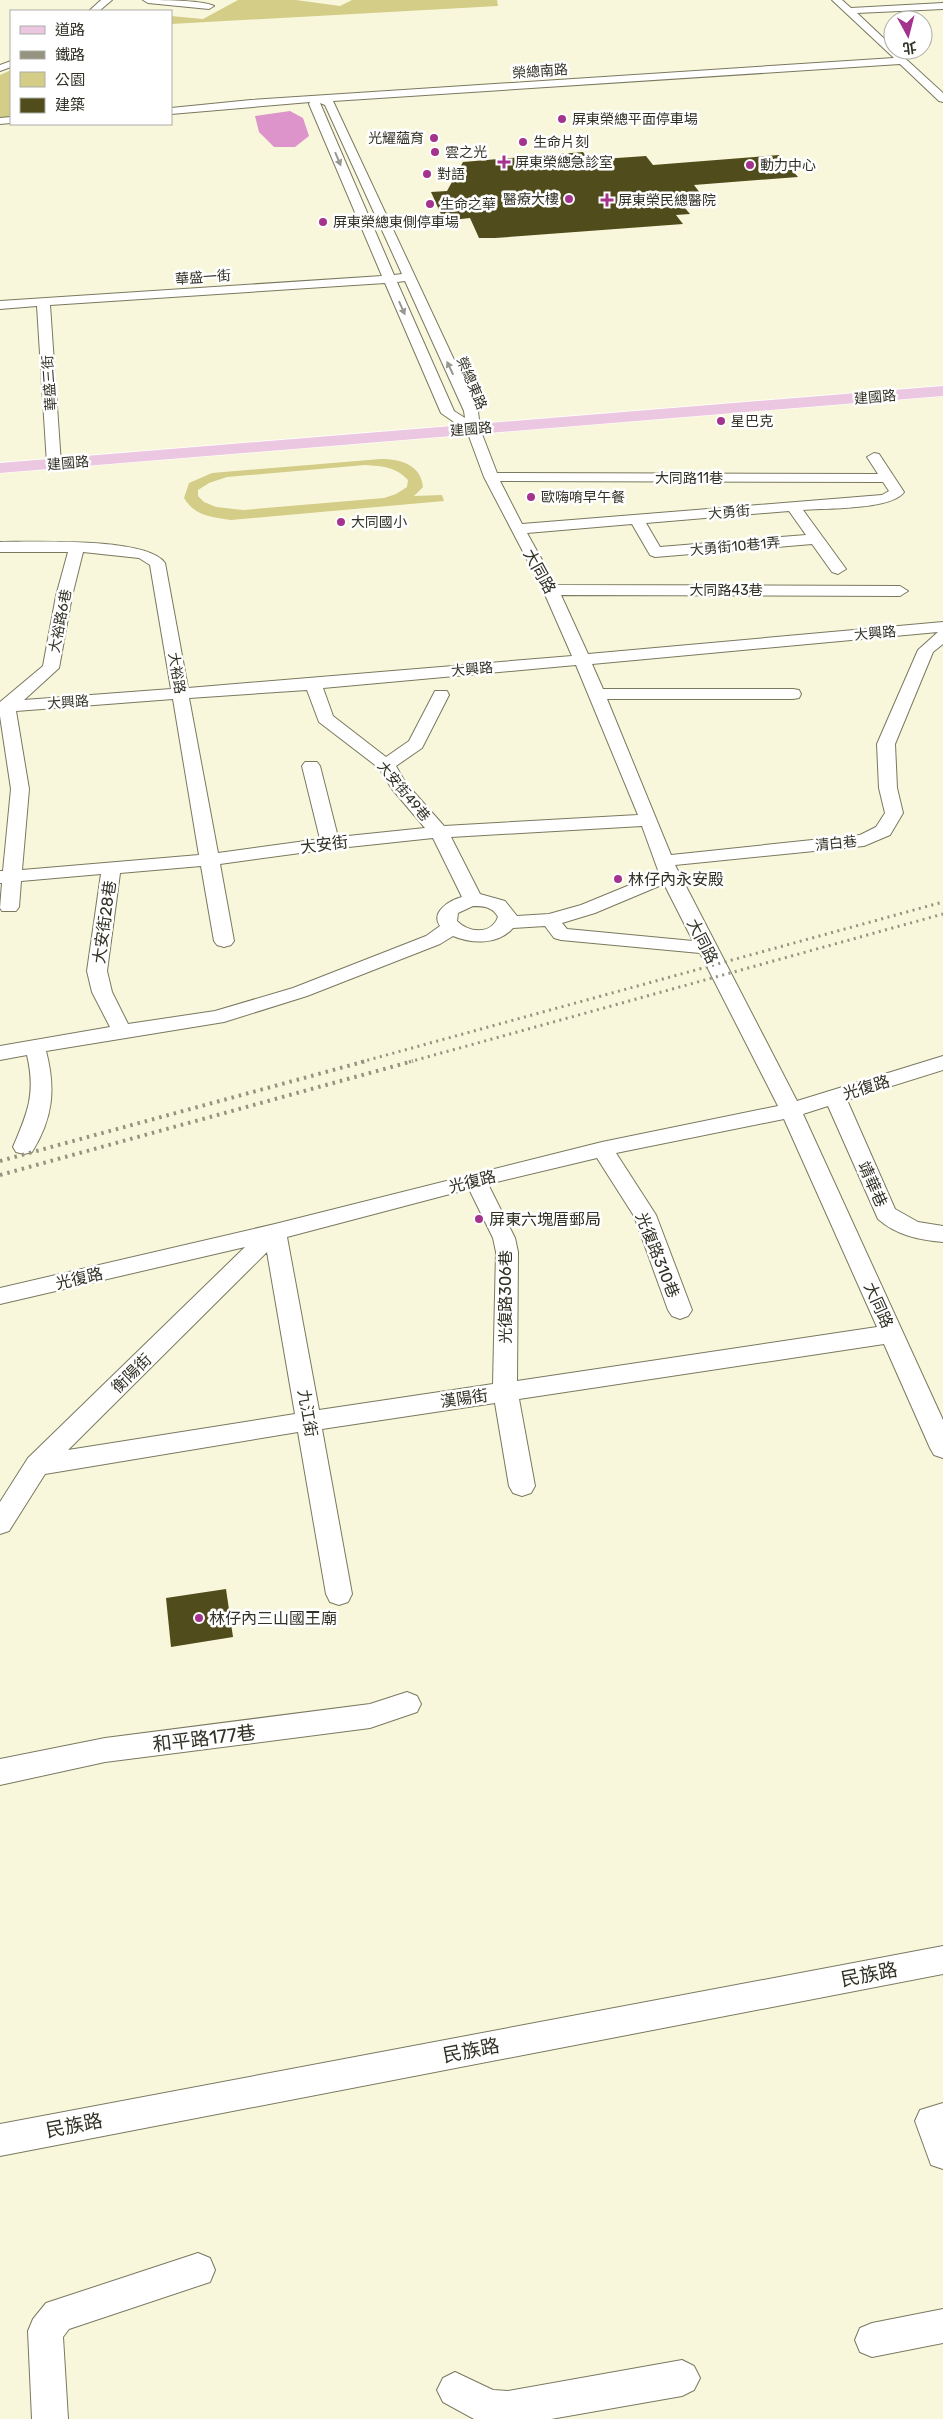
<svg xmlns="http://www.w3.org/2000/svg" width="943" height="2419" viewBox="0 0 943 2419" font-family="Rubik,'Noto Sans TC',sans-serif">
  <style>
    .green { fill: #d3cd87; fill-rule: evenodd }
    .water { fill: #dc94ca }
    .building { fill: #504c1c }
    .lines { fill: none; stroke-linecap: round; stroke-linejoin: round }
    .minor-casing { stroke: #7a785f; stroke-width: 2 }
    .primary-casing { stroke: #fff; stroke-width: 1 }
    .minor { fill: #fff; fill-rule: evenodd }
    .primary { fill: #ecc7e2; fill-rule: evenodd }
    .rail-far1 { stroke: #959380; stroke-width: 3; stroke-dasharray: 2 4.5; stroke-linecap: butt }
    .rail { stroke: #959380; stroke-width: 4; stroke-dasharray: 2.5 5; stroke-linecap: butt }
    .oneway { fill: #989892 }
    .poi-dot { fill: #a4338e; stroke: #fff; stroke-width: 2 }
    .labels { text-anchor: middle; stroke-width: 5; stroke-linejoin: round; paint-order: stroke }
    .far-street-label { font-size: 14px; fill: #323126; stroke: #fff }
    .far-poi-label { font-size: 14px; fill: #323126; stroke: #fff; text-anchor: start }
    .street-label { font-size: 16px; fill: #323126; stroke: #fff }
    .poi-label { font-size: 16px; fill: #323126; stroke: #fff; text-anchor: start }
    .near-street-label { font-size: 19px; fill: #323126; stroke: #fff }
  </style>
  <rect width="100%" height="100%" fill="#f9f7db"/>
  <!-- green -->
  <g class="green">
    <polygon points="238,0 296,0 340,6 352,0 497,0 498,6 171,24 171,16 203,19"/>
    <polygon points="11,70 11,119 0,120 0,75"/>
    <path d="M381,459C401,459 421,465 423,487L414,496L442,495L444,501L231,520C211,517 195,516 184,498L189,483L212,473ZM365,465C382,466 396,467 408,480L407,487L396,494L384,498L243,510L216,507L204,502L198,496V490L209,483L227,477Z"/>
  </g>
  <!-- water -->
  <polygon class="water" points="290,111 303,118 309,136 295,147 274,147 259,132 255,116"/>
  <!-- building -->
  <g class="building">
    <polygon points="583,152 588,160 646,156 653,165 779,155 798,177 694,185 710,206 685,208 690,214 676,215 683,224 495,238 479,238 470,218 444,221 431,192 447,191 463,162"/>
    <polygon points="226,1589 233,1637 171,1647 166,1598"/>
  </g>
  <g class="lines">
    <defs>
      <g id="minor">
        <polygon points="101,0 112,0 99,11 89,11"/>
        <path d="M143,0C159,0 203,0 214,6L209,9L148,3Z"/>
        <path d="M832,0H842L851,8L943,3V9L857,13L893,47V50H896L943,93V102L939,101L900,64L333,101L478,411L480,429L497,473L878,474L867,457L874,453L879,454L904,492C892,510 825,508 803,510L846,569L838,574L832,572L812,544L655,557L650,555L632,524L527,533L556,585L900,586L908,591L900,596L561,595L588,654L943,622V644L933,652L895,744L897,788L903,813L890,835L864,846L675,865L797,1101L943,1056V1070L847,1100L895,1209L918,1222L943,1226V1242C919,1240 896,1235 878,1219L828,1106L803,1114L943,1420V1458L934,1455L930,1448L884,1344L519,1399L535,1486L531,1493L522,1496L513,1493L509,1486L495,1403L322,1429L352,1594L348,1602L339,1605L330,1602L326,1594L298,1432L45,1474L9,1531L0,1534V1502L28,1458L245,1247L0,1304V1288L275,1224L602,1142L778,1106L700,953L561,940L554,938L545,926L513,928C498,945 472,944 453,936L440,944L307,996L224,1022L46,1051C56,1089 53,1118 32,1152L24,1154L16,1152L13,1147C28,1112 36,1093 27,1055L0,1060V1046L110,1027L92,992L87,971L101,874L21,881L19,907L16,911H2L0,908L2,883H0V871H3L11,789L0,716V702L43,666L56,596L68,552H0V542C32,542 147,537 165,563L188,688L572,656L543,590L484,477L467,431L441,413L385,283L50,305L61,464L54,468L47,464L37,306L0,309V301L382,276L309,104L310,102L171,114V108L251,100L894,58ZM320,103L325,105L402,274L394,275ZM405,281L464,411L465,418L454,411L397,282ZM500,481L883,482L889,491L882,495L522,524ZM789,511L806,535L660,547L646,523ZM83,552L139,558L150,565L171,689L24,700L59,668L72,596ZM938,632L918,650L877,744L879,788L885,813L876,827L860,835L671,855L607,699H793L799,698L801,694L799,690L793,689H603L592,664ZM576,665L638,815L444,826L405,782L396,766L422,748L449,695L447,691H435L409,741L386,757L333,716L323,688ZM307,690L319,722L379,768L392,789L425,828L338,837L320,766L317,762H305L302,766L320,839L218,853L189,698ZM173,699L199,855L22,870L29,789L16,711ZM642,826L659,873L581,905L549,914L517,916L505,901L480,894L451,837ZM433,838L462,897C450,900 430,912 440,926L426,936L293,988L215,1011L128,1024L112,992L107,971L120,873L201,866L214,941L217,945L224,947L231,945L234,941L220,864L330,849ZM664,884L693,941L567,929L562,923L595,913ZM473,906C484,906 493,907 498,917C491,935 469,933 457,921L458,913ZM784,1119L877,1327L517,1381L518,1252L515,1238L488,1184L597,1158L634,1216L668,1310L672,1316L680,1319L688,1316L692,1310L656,1215L616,1153ZM469,1189L493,1238L496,1252L493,1384L319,1410L287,1237ZM267,1252L295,1414L68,1450Z"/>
        <polygon points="11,61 11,67 0,71 0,65"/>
        <polygon points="11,117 11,123 0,124 0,118"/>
        <polygon points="407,1692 417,1696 421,1704 417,1712 370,1728 105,1762 0,1785 0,1759 105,1738 370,1704"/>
        <polygon points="943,1946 943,1974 0,2156 0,2124"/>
        <polygon points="943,2103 943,2169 931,2165 915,2121 920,2110"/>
        <polygon points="198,2253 210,2258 215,2270 210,2282 69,2329 63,2337 68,2419 32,2419 28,2331 33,2319 46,2303"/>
        <polygon points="943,2309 943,2343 872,2357 860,2352 855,2340 860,2328 872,2323"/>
        <polygon points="682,2360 694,2366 700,2378 694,2390 682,2396 551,2419 474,2419 443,2402 437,2390 443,2378 455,2372 493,2390 508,2391"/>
      </g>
      <polygon id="primary" points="943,386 943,396 0,473 0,463"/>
    </defs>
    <!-- minor casing -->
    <use href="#minor" class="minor-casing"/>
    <!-- primary casing -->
    <use href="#primary" class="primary-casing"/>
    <!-- minor -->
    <use href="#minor" class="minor"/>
    <!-- primary -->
    <use href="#primary" class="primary"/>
    <!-- rail-far1 -->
    <g class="rail-far1">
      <polyline points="361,1062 943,902"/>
      <polyline points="409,1062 943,914"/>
    </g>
    <!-- rail -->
    <g class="rail">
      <polyline points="0,1161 366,1061"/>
      <polyline points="0,1175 413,1061"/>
    </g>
  </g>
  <!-- one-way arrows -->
  <defs><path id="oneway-solid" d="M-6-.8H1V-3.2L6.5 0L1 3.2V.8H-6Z" transform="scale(1.25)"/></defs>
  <g class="oneway">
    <use href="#oneway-solid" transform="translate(338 159) rotate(67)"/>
    <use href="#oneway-solid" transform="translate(402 308) rotate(66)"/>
    <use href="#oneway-solid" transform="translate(450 368) rotate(-115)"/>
  </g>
  <!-- markers -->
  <g class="poi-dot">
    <circle cx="562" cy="119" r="5"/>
    <circle cx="434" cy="138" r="5"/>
    <circle cx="523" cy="142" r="5"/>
    <circle cx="435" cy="152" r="5"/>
    <path d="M501.5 154.5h5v5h5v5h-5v5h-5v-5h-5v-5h5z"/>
    <circle cx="750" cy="165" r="5"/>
    <circle cx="427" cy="174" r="5"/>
    <circle cx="569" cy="199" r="5"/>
    <path d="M604.5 192.5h5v5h5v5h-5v5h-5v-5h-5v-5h5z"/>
    <circle cx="430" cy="204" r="5"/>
    <circle cx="323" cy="222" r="5"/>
    <circle cx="721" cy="421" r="5"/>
    <circle cx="531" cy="497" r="5"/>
    <circle cx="341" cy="522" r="5"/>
    <circle cx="618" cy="879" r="5"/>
    <circle cx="479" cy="1219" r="5"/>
    <circle cx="199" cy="1618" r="5"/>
  </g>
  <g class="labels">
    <!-- far-street labels -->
    <g class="far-street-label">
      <text transform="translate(540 71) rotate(-4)" y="5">榮總南路</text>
      <text transform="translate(203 277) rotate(-4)" y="5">華盛一街</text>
      <text transform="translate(49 383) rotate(-94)" y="5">華盛三街</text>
      <text transform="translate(472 383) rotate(67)" y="5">榮總東路</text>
      <text transform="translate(875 397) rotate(-5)" y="5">建國路</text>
      <text transform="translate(471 429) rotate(-5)" y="5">建國路</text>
      <text transform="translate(68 463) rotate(-5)" y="5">建國路</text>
      <text x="689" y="483">大同路11巷</text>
      <text transform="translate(729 512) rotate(-5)" y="5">大勇街</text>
      <text transform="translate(735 546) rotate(-5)" y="5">大勇街10巷1弄</text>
      <text x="726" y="595">大同路43巷</text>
      <text transform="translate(60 621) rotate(-79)" y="5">大裕路6巷</text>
      <text transform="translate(875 633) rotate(-5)" y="5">大興路</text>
      <text transform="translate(472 669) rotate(-5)" y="5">大興路</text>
      <text transform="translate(177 673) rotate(80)" y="5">大裕路</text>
      <text transform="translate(68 702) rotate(-4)" y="5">大興路</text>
      <text transform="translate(404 791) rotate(50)" y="5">大安街49巷</text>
      <text transform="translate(836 843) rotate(-6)" y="5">清白巷</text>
    </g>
    <!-- far-poi labels -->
    <g class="far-poi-label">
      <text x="572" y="124">屏東榮總平面停車場</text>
      <text x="424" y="143" text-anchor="end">光耀蘊育</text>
      <text x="533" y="147">生命片刻</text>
      <text x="445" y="157">雲之光</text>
      <text x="515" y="167">屏東榮總急診室</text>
      <text x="760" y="170">動力中心</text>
      <text x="437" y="179">對語</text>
      <text x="559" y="204" text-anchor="end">醫療大樓</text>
      <text x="618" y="205">屏東榮民總醫院</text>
      <text x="440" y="209">生命之華</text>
      <text x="333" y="227">屏東榮總東側停車場</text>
      <text x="731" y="426">星巴克</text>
      <text x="541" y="502">歐嗨唷早午餐</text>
      <text x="351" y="527">大同國小</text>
    </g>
    <!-- street labels -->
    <g class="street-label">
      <text transform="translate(540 571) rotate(61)" y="6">大同路</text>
      <text transform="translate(324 844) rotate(-7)" y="6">大安街</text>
      <text transform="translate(104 922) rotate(-82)" y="6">大安街28巷</text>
      <text transform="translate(703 941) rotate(63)" y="6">大同路</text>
      <text transform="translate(866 1087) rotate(-17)" y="6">光復路</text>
      <text transform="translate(472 1181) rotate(-14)" y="6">光復路</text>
      <text transform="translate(873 1184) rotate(66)" y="6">靖華巷</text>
      <text transform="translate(658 1255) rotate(68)" y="6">光復路310巷</text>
      <text transform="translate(79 1278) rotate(-13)" y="6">光復路</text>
      <text transform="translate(505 1297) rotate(-90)" y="6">光復路306巷</text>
      <text transform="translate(879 1305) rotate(66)" y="6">大同路</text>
      <text transform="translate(131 1373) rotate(-44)" y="6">衡陽街</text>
      <text transform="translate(464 1398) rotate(-8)" y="6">漢陽街</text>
      <text transform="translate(308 1413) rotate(80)" y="6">九江街</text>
    </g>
    <!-- poi labels -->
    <g class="poi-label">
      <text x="628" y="885">林仔內永安殿</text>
      <text x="489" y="1225">屏東六塊厝郵局</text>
      <text x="209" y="1624">林仔內三山國王廟</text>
    </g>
    <!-- near-street labels -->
    <g class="near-street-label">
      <text transform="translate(204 1738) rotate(-7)" y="7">和平路177巷</text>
      <text transform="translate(869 1974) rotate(-11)" y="7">民族路</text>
      <text transform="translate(471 2050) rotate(-11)" y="7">民族路</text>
      <text transform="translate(74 2125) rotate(-11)" y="7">民族路</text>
    </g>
  </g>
  <!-- legend -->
  <rect x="10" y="10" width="162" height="115" fill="#ffffff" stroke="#adada8"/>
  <rect x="20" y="26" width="25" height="8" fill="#ecc7e2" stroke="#adada8"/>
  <text x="55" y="35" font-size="15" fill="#323126">道路</text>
  <rect x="20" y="51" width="25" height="8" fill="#959380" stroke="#adada8"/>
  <text x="55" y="60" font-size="15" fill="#323126">鐵路</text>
  <rect x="20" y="72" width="25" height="15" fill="#d3cd87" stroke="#adada8"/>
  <text x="55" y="85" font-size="15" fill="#323126">公園</text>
  <rect x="20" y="98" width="25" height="15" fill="#504c1c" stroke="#adada8"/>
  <text x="55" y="110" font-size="15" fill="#323126">建築</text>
  <!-- north arrow -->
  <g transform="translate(908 35) rotate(173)"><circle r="24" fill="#ffffff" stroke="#adada8"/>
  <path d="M0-4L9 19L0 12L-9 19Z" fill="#a4338e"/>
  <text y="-8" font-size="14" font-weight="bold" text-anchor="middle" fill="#323126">北</text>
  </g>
</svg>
